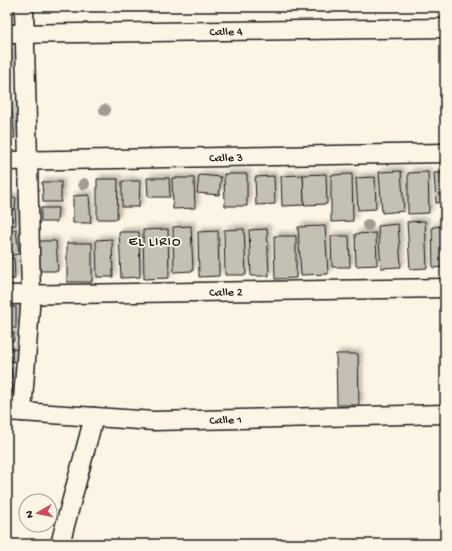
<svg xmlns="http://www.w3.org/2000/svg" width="452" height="551" viewBox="0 0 452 551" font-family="'Gochi Hand',sans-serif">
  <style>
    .building { fill: #c4c0b3; stroke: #1c1c1c; filter: url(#shadow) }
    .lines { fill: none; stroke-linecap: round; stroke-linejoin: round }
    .minor-casing { stroke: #1c1c1c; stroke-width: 21 }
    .minor { stroke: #fcf5e5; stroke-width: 18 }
    .tree { fill: #a09c93 }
    .labels { text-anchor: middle; stroke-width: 3.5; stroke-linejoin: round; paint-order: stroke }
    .street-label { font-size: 12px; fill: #1c1c1c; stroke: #fcf5e5 }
    .quarter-label { font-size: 14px; letter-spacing: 1px; fill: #1c1c1c; stroke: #fcf5e5 }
  </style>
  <defs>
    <filter id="shadow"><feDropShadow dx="3.5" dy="-3.5" stdDeviation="2" flood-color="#0004"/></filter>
  </defs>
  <rect width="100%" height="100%" fill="#fcf5e5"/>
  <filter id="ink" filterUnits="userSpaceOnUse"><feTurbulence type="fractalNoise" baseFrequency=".025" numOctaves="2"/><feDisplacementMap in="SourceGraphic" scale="8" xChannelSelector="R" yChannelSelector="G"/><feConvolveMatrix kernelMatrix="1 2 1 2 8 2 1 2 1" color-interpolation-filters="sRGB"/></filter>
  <g filter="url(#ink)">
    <!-- building -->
    <g class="building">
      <polygon points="10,52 11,70 7,71 7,53"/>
      <polygon points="7,77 8,77 10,98 7,98"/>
      <polygon points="11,104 15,138 7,139 7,105"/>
      <polygon points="401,171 404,211 382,213 379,172"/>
      <polygon points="428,172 429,213 408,214 408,173"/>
      <polygon points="434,173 445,173 445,202 436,203"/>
      <polygon points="224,174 247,174 247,206 225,206"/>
      <polygon points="326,174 327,204 304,205 303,175"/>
      <polygon points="352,174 353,221 331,222 331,175"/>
      <polygon points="199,175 221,177 219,195 197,193"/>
      <polygon points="303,175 304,205 282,206 281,176"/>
      <polygon points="274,176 275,204 256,205 255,177"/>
      <polygon points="375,177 376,209 358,210 356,178"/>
      <polygon points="147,178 169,178 170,197 148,197"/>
      <polygon points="172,178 194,178 195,208 173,209"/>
      <polygon points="97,179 118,179 117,219 97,219"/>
      <polygon points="122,181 140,181 139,207 122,207"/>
      <polygon points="42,182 61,182 61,202 43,202"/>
      <polygon points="89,195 91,223 73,223 73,196"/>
      <polygon points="7,197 16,198 15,209 7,209"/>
      <polygon points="41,208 58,208 57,222 41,222"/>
      <polygon points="15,209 16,225 7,226 7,210"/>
      <polygon points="425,221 427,268 410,269 407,222"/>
      <polygon points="398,224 401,267 381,268 378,226"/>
      <polygon points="191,226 193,271 174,272 173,227"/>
      <polygon points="325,226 328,274 301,275 298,227"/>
      <polygon points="445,226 445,267 433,268 432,227"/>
      <polygon points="16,229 19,254 7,256 7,231"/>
      <polygon points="168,229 169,278 144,279 143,230"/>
      <polygon points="244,229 246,275 225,275 224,230"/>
      <polygon points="267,229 269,276 251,276 249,230"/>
      <polygon points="218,231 219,276 199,277 198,232"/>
      <polygon points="119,232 139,232 140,277 121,278"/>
      <polygon points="376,233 377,265 356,266 355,234"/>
      <polygon points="274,236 296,236 296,278 275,279"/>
      <polygon points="331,236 349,236 350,267 332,267"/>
      <polygon points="112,239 113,277 97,277 96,240"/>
      <polygon points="38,241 56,241 58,271 40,271"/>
      <rect x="67" y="243" width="25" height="39"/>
      <polygon points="14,258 15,279 7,279 7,259"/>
      <rect x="7" y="307" width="9" height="21"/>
      <rect x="7" y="333" width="7" height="8"/>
      <polygon points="7,348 19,350 17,362 7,361"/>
      <polygon points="336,354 358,354 359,405 337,405"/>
      <polygon points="7,369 11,369 13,393 7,393"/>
    </g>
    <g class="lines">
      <defs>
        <g id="minor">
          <path id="s1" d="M7,34L445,28"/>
          <path id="s2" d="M7,161L445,153"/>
          <path id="s3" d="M7,295L445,288"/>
          <path id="s4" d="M7,411L154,421L445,414"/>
          <polyline points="22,412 31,295 28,161 24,7"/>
          <polyline points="60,544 94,417"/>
        </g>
      </defs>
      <!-- minor casing -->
      <use href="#minor" class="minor-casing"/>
      <!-- minor -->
      <use href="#minor" class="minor"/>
    </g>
    <!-- trees -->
    <g class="tree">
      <circle cx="105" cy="110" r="6"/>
      <circle cx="84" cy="184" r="6"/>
      <circle cx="368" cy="225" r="6"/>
    </g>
  </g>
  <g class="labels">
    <!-- street labels -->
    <g class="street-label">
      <text dy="4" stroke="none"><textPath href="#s1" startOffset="219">Calle 4</textPath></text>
      <text dy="4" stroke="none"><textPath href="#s2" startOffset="219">Calle 3</textPath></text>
      <text dy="4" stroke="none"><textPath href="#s3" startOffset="219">Calle 2</textPath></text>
      <text dy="4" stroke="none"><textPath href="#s4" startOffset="219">Calle 1</textPath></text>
    </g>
    <!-- quarter labels -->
    <g class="quarter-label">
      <text x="155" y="245">EL LIRIO</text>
    </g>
  </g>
  <!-- margin -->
  <rect width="452" height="551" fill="none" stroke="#fcf5e5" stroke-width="24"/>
  <rect x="12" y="12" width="428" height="527" fill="none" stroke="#1c1c1c" stroke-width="1.5" filter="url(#ink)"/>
  <!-- north arrow -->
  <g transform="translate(38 513) rotate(261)"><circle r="19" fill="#fcf5e5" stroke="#a29e95"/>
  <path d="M0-3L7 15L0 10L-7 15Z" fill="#d1495b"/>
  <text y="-6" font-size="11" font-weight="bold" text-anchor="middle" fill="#1c1c1c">N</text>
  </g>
</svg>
